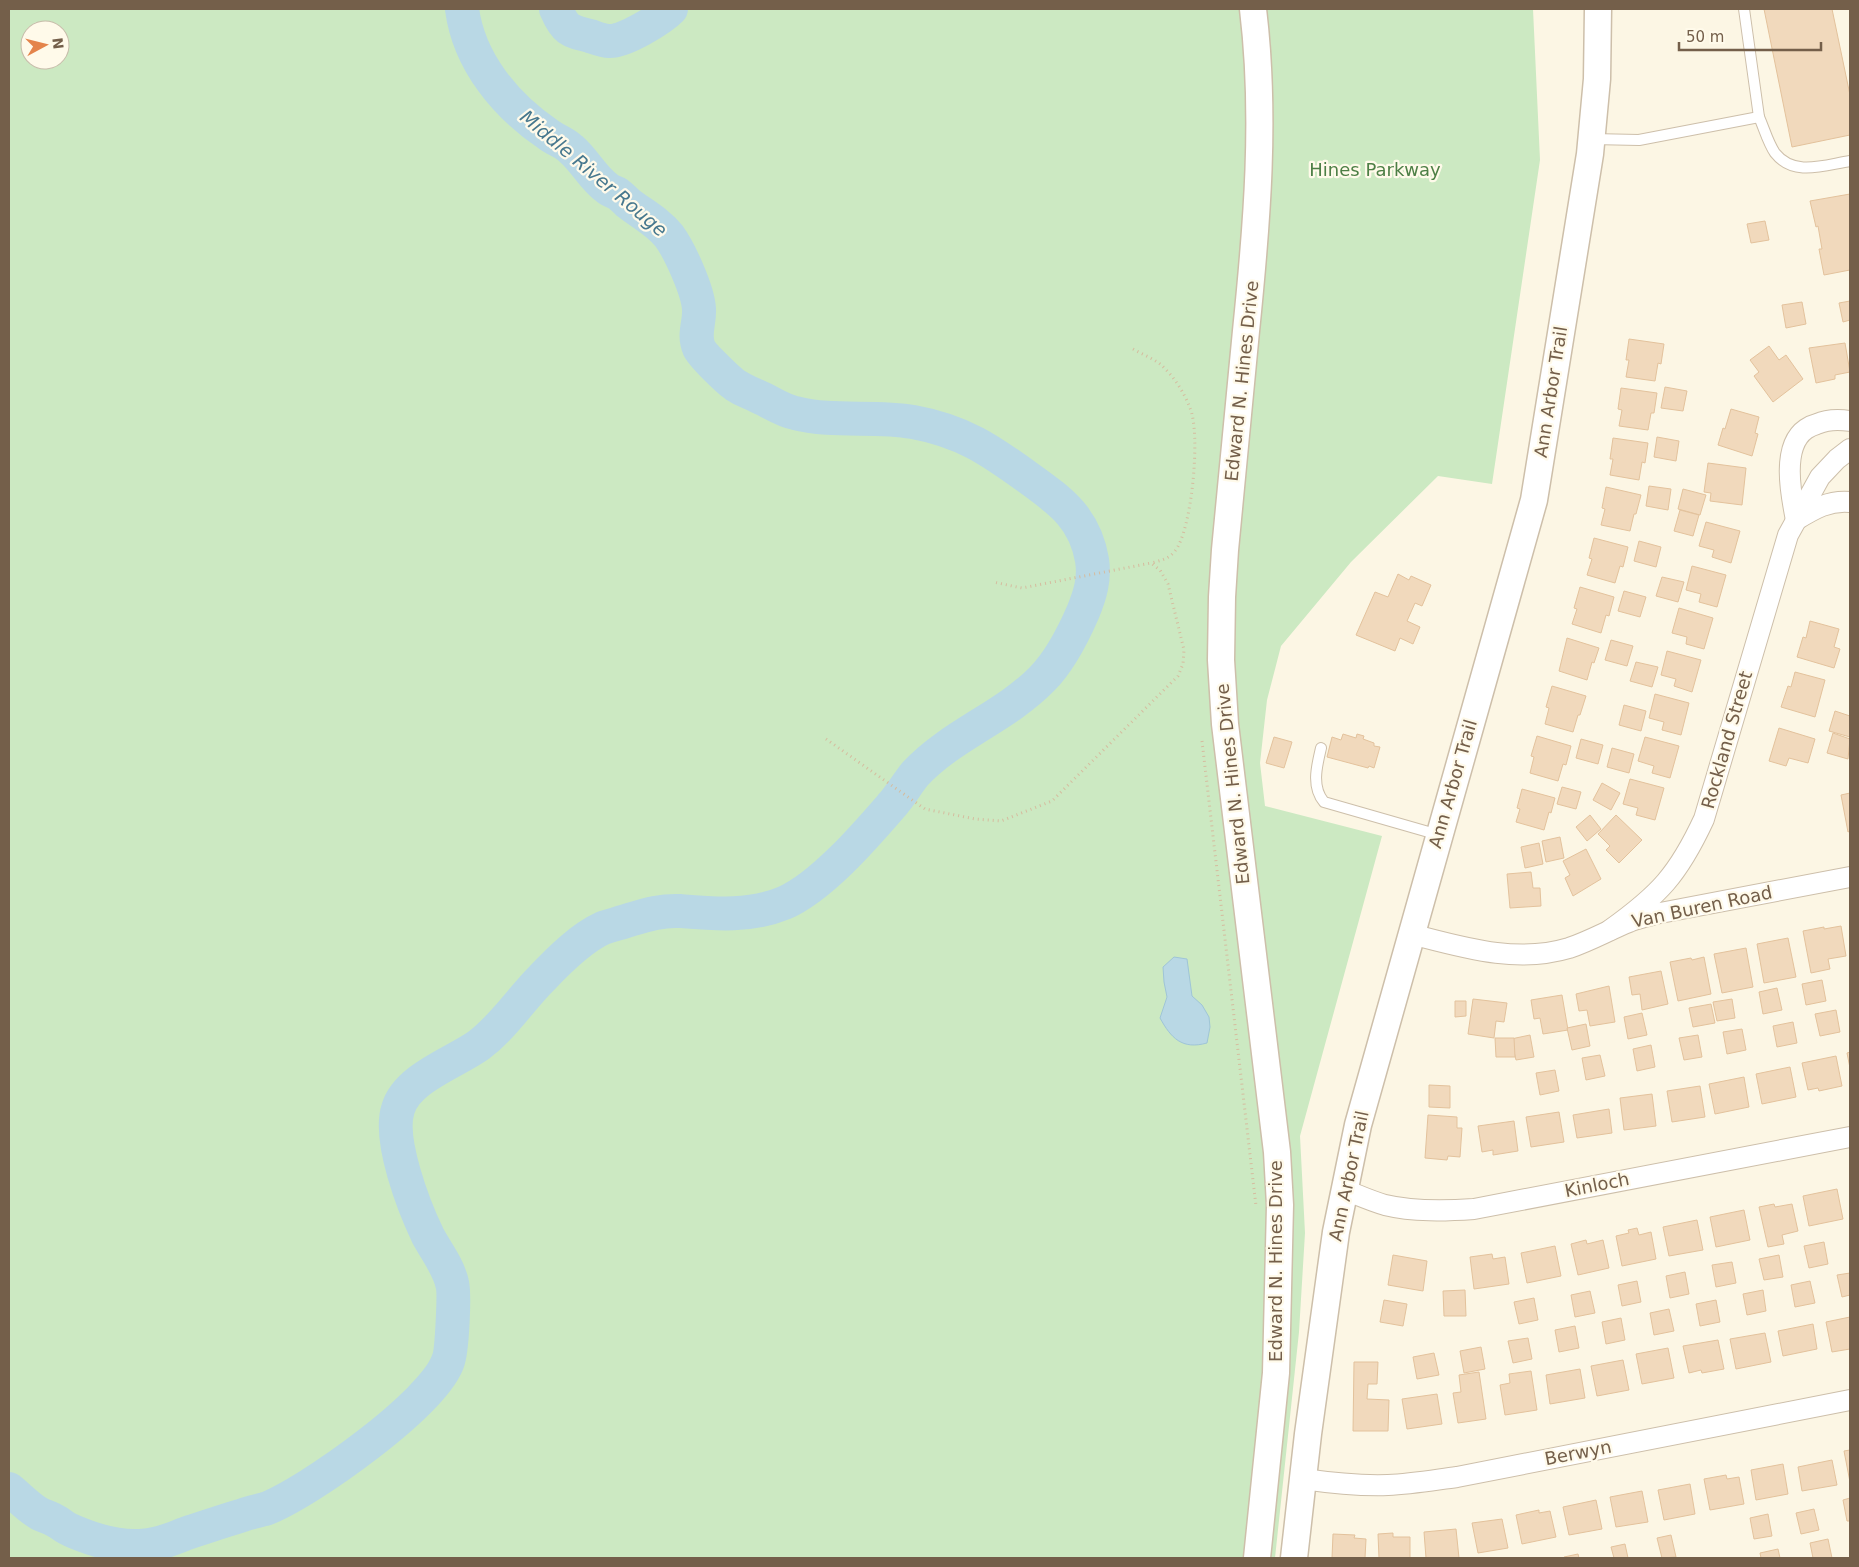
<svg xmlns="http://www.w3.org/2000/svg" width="1859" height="1567" viewBox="0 0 1859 1567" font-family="'DejaVu Sans',sans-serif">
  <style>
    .green { fill: #cce9c2; fill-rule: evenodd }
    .water { fill: #b9d8e5; stroke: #9fc5d7 }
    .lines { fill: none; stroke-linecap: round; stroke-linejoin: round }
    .river { stroke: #b9d8e5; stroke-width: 34 }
    .building { fill: #f1d9bc; stroke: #e3c29c }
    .service-casing { stroke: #cdbfaa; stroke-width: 12 }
    .minor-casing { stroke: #cdbfaa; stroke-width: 22 }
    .tertiary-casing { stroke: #cdbfaa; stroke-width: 29 }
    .path { stroke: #d5bc9f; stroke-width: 3; stroke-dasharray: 1 4; stroke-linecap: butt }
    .service { stroke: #fff; stroke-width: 10 }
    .minor { stroke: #fff; stroke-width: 20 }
    .tertiary { stroke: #fff; stroke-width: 26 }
    .labels { text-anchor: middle; stroke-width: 4.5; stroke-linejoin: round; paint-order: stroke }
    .park-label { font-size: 18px; fill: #4d7f45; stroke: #fffaea }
    .street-label { font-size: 18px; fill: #745f4a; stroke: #fffaea }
    .water-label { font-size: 19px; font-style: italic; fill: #47788e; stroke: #fffaea }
  </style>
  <rect width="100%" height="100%" fill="#fcf6e4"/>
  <!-- green -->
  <path class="green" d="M9,9H1533L1540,160L1492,484L1438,476L1351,562L1281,646L1267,700L1260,763L1265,806L1382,836L1300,1136L1305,1233L1299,1332L1275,1558H9ZM30,30H60V60H30Z"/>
  <!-- water -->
  <path class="water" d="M1174,957L1187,959L1192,996L1202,1005L1209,1017L1210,1027L1207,1043C1182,1050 1171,1038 1160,1018L1167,997L1164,982L1163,967Z"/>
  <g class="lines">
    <!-- river -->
    <g class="river">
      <path d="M556,9C565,30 569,31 590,36C596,38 603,41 609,41C624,42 661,19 671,9"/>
      <path d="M9,1489C19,1497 29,1508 40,1514C44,1516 48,1517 52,1519C66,1526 60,1526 75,1532C94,1540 119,1547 139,1546C157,1546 173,1538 190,1532C206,1527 223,1521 240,1516C241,1515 264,1509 265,1509C308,1493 434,1403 448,1361C452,1352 455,1292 452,1283C448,1266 436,1251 428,1236C414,1207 388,1140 398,1109C407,1078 454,1063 479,1045C504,1026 520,1000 542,978C559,960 581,938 603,928C611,925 620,923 629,920C646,915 662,910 680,911C716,914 750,917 784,903C821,887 865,836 891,806C900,796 907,784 915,774C951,735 1005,717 1042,679C1060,661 1073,635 1083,612C1090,595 1095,579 1092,560C1085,519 1062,502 1030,479C990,450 963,431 913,422C874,415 833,423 795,413C781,410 771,402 759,397C749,392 744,391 735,385C727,379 702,355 699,348C693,334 700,323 699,309C698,291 680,251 669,236C658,222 642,214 628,203C625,200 622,197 618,194C615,192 610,191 607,188C593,178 585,161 571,149C565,143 556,140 549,135C506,106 469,62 462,9"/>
    </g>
  </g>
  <!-- building -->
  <g class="building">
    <polygon points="1764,9 1832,9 1850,95 1850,135 1792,147"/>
    <polygon points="1850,194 1850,270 1824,275 1819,249 1822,249 1818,226 1816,227 1810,201"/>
    <polygon points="1765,221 1769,240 1751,243 1747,224"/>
    <polygon points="1850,301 1850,320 1843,322 1839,303"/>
    <polygon points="1802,302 1806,324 1786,328 1782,305"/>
    <polygon points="1629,339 1664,344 1661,364 1658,363 1655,381 1626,377 1629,360 1626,360"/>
    <polygon points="1845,343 1850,372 1835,375 1835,379 1816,383 1809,348"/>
    <polygon points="1769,346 1779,360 1786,355 1803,379 1773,402 1754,376 1759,372 1750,360"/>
    <polygon points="1665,387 1687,391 1683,411 1661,408"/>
    <polygon points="1621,388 1657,393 1654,413 1651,413 1648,430 1619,426 1622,410 1618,409"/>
    <polygon points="1731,409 1759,417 1755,433 1758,434 1752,456 1718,445 1723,428 1725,429"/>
    <polygon points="1657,437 1679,441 1676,461 1654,457"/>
    <polygon points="1613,438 1648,443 1645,463 1642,462 1639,480 1610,475 1613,459 1610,459"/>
    <polygon points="1708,463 1746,468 1742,505 1710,501 1711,493 1704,492"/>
    <polygon points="1649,486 1671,489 1668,510 1646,506"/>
    <polygon points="1606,487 1641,495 1636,514 1634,514 1630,531 1601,525 1605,509 1602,508"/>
    <polygon points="1683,489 1706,495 1700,515 1678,509"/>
    <polygon points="1680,510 1699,515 1693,536 1674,531"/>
    <polygon points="1706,522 1740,531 1731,563 1712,557 1714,550 1699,546"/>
    <polygon points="1594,538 1628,547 1623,567 1620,566 1615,583 1587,575 1592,559 1589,558"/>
    <polygon points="1639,541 1661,547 1656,567 1634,561"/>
    <polygon points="1692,566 1726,575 1717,607 1699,602 1701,594 1686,590"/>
    <polygon points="1398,574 1409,580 1411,576 1431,585 1422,606 1415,603 1407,621 1420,627 1413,644 1400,638 1395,651 1356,635 1375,592 1388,597"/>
    <polygon points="1662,577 1684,582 1678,602 1656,596"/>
    <polygon points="1580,587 1614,597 1609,616 1606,615 1601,633 1572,624 1577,609 1574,608"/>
    <polygon points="1624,591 1646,597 1640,617 1618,611"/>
    <polygon points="1679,608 1713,618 1704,649 1686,644 1687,637 1672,633"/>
    <polygon points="1810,621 1839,629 1834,647 1840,649 1834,668 1797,657 1803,637 1806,638"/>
    <polygon points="1567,638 1599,648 1594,663 1592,662 1587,680 1559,671"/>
    <polygon points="1611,640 1633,646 1627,666 1605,660"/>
    <polygon points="1667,651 1701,660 1692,692 1674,686 1676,679 1661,675"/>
    <polygon points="1636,662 1658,667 1652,687 1630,681"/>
    <polygon points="1795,672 1825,680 1815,717 1781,707 1788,686 1791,687"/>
    <polygon points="1552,686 1586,696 1580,715 1578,715 1573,732 1545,724 1549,708 1546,707"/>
    <polygon points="1655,694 1689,703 1681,735 1662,730 1664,722 1649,718"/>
    <polygon points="1624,705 1646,711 1641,731 1619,725"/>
    <polygon points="1835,711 1850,716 1850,737 1829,731"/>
    <polygon points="1779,728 1815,739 1808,763 1789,758 1786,766 1769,761"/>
    <polygon points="1833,733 1850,739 1848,759 1827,753"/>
    <polygon points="1343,734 1356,738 1357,734 1364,736 1363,739 1374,743 1374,746 1380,747 1374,768 1369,766 1368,768 1327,757 1332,737 1341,740"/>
    <polygon points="1537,736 1571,746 1566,765 1563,764 1558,781 1530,773 1534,757 1531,756"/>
    <polygon points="1274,737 1292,742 1284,768 1266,763"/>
    <polygon points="1645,737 1679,746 1670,778 1652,773 1654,766 1638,761"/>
    <polygon points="1581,739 1603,745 1598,764 1576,758"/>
    <polygon points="1612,748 1634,754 1629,773 1607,767"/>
    <polygon points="1630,779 1664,788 1655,820 1636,815 1638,808 1623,804"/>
    <polygon points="1602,783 1620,793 1611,810 1593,800"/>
    <polygon points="1562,787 1581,792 1576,809 1557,804"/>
    <polygon points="1522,789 1555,798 1551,813 1549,812 1544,830 1516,822 1520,809 1517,808"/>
    <polygon points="1850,793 1850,831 1848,832 1841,795"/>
    <polygon points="1590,815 1601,829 1587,841 1576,827"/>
    <polygon points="1616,815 1642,840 1619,863 1606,850 1610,846 1598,834"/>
    <polygon points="1560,837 1564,858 1546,862 1542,841"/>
    <polygon points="1539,843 1543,864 1525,868 1521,847"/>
    <polygon points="1586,849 1601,879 1573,896 1565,878 1570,875 1563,861"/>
    <polygon points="1531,872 1533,888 1540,888 1541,906 1510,908 1507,874"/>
    <polygon points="1841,926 1846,956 1828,959 1830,969 1811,973 1803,931 1824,927 1824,929"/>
    <polygon points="1788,938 1796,977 1764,983 1757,944"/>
    <polygon points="1746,948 1753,987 1722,993 1714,954"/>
    <polygon points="1704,957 1711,994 1678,1001 1670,962 1691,958 1692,960"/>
    <polygon points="1661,971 1668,1004 1642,1010 1640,994 1632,995 1629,977"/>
    <polygon points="1822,980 1826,1001 1806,1005 1802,984"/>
    <polygon points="1609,986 1615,1022 1590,1026 1587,1010 1579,1011 1576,994"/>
    <polygon points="1777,988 1782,1010 1763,1014 1759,992"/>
    <polygon points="1562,995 1568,1030 1543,1034 1540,1018 1534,1019 1531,1000"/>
    <polygon points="1473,999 1507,1003 1504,1022 1496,1021 1494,1038 1468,1034"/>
    <polygon points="1732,999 1735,1018 1717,1021 1713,1002"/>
    <polygon points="1455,1001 1466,1001 1466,1016 1455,1017"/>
    <polygon points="1711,1004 1715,1023 1693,1027 1689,1008"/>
    <polygon points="1836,1010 1840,1032 1820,1036 1815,1014"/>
    <polygon points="1642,1013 1647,1035 1628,1039 1624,1017"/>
    <polygon points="1793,1022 1797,1043 1777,1047 1773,1026"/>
    <polygon points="1586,1024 1590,1046 1572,1050 1567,1028"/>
    <polygon points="1742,1029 1746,1050 1727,1054 1723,1032"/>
    <polygon points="1530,1035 1534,1057 1516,1060 1511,1039"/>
    <polygon points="1698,1035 1702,1057 1684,1060 1679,1038"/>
    <polygon points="1495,1038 1514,1038 1515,1057 1496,1057"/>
    <polygon points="1651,1045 1655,1067 1637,1071 1633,1049"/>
    <polygon points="1850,1052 1850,1068 1847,1053"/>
    <polygon points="1600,1055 1605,1076 1586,1080 1582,1058"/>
    <polygon points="1836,1056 1842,1086 1819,1091 1818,1088 1808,1090 1802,1063"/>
    <polygon points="1790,1067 1796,1097 1762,1104 1756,1074"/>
    <polygon points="1555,1070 1559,1091 1540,1095 1536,1073"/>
    <polygon points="1744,1077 1749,1107 1715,1114 1709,1084"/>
    <polygon points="1429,1085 1450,1086 1450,1108 1429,1107"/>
    <polygon points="1700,1086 1705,1117 1672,1122 1667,1091"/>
    <polygon points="1652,1094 1656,1126 1624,1130 1620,1098"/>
    <polygon points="1609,1109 1612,1133 1577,1138 1573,1115"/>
    <polygon points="1559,1112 1564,1142 1531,1147 1526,1117"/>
    <polygon points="1428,1115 1457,1117 1457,1128 1462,1128 1460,1157 1448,1156 1447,1160 1425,1158"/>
    <polygon points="1514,1121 1518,1151 1493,1155 1493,1150 1482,1152 1478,1126"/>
    <polygon points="1837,1189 1843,1219 1809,1226 1803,1196"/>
    <polygon points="1774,1204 1775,1207 1792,1204 1798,1231 1782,1235 1784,1244 1768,1247 1759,1207"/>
    <polygon points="1744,1210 1750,1240 1716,1247 1710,1217"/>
    <polygon points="1697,1220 1703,1250 1669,1256 1663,1227"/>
    <polygon points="1637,1228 1639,1235 1651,1232 1656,1259 1622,1266 1616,1236 1629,1233 1628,1230"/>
    <polygon points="1586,1240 1587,1244 1603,1240 1609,1268 1578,1275 1571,1244"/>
    <polygon points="1824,1242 1828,1264 1809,1268 1804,1246"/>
    <polygon points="1555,1246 1561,1276 1527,1283 1521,1253"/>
    <polygon points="1492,1254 1493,1259 1505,1257 1509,1284 1474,1289 1470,1257"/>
    <polygon points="1393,1255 1427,1261 1423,1291 1388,1285"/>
    <polygon points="1779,1255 1783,1277 1764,1280 1759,1259"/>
    <polygon points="1732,1262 1736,1283 1716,1287 1712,1265"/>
    <polygon points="1685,1272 1689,1294 1670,1298 1666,1276"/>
    <polygon points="1850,1273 1850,1295 1842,1297 1837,1275"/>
    <polygon points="1637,1281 1641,1302 1622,1306 1618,1285"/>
    <polygon points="1810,1281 1815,1303 1795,1307 1791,1285"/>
    <polygon points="1465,1290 1466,1316 1444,1316 1443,1291"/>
    <polygon points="1763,1290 1766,1311 1747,1315 1743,1294"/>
    <polygon points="1590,1291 1595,1313 1575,1317 1571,1295"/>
    <polygon points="1534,1298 1538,1320 1519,1324 1514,1302"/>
    <polygon points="1384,1300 1407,1304 1403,1326 1380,1322"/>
    <polygon points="1716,1300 1720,1322 1700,1326 1696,1304"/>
    <polygon points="1669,1309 1674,1331 1654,1335 1650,1313"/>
    <polygon points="1850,1317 1850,1349 1832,1352 1826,1322"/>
    <polygon points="1621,1318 1625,1340 1606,1344 1602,1322"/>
    <polygon points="1813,1324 1817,1349 1783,1356 1778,1331"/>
    <polygon points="1575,1326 1579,1348 1559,1352 1555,1330"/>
    <polygon points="1765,1333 1771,1362 1736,1369 1730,1339"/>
    <polygon points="1528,1338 1532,1359 1513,1363 1508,1341"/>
    <polygon points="1718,1340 1724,1369 1702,1373 1701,1370 1689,1373 1683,1346"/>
    <polygon points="1481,1347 1485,1369 1464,1373 1460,1351"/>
    <polygon points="1668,1348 1674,1378 1642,1384 1636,1354"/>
    <polygon points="1434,1353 1439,1375 1417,1379 1413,1357"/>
    <polygon points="1623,1360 1629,1390 1597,1396 1591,1366"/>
    <polygon points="1354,1362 1378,1362 1377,1384 1368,1384 1367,1399 1389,1400 1388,1431 1353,1431"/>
    <polygon points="1580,1369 1585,1398 1550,1404 1546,1375"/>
    <polygon points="1531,1371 1537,1410 1505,1415 1500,1385 1510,1383 1509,1374"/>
    <polygon points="1479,1372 1486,1419 1458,1423 1453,1393 1461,1392 1459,1375"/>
    <polygon points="1437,1394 1442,1424 1407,1429 1402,1399"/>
    <polygon points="1850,1450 1850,1482 1844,1451"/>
    <polygon points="1832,1460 1837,1485 1802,1491 1798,1467"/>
    <polygon points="1783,1464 1788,1494 1756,1500 1751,1470"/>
    <polygon points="1726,1475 1727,1479 1739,1477 1744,1504 1710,1510 1704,1479"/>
    <polygon points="1690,1484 1695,1514 1664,1520 1658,1490"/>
    <polygon points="1642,1491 1648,1522 1616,1527 1610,1497"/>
    <polygon points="1850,1498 1850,1521 1847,1521 1843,1500"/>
    <polygon points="1596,1500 1602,1529 1569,1535 1563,1507"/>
    <polygon points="1814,1509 1819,1530 1801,1534 1796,1513"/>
    <polygon points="1539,1510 1539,1513 1550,1511 1556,1537 1522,1544 1516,1515"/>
    <polygon points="1768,1514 1772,1536 1754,1539 1750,1518"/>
    <polygon points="1502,1519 1508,1548 1478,1553 1472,1523"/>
    <polygon points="1456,1529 1459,1558 1426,1558 1424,1532"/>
    <polygon points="1393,1533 1393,1537 1410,1537 1410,1558 1379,1558 1378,1534"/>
    <polygon points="1333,1534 1355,1535 1354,1538 1366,1539 1365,1558 1332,1558"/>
    <polygon points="1671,1535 1676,1557 1662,1558 1657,1538"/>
    <polygon points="1828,1539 1832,1558 1813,1558 1810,1543"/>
    <polygon points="1625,1544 1628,1558 1614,1558 1611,1547"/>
    <polygon points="1778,1549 1780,1558 1761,1558 1760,1553"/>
    <polygon points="1578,1554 1579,1558 1564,1558 1564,1557"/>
  </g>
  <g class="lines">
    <defs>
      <g id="service">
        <polyline points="1744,9 1759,117"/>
        <path d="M1592,139L1639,140L1759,117C1764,128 1768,143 1775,153C1794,177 1824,165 1850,161"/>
        <path d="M1321,748C1317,765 1311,787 1324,802L1439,835"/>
      </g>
      <g id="minor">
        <path d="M1850,421C1838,419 1828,419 1817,424C1813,425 1809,427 1806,429C1781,446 1791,495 1796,520C1814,509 1829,500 1850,502"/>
        <path d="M1610,930C1659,895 1678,875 1704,819L1788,535L1820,477L1837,459L1850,449"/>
        <path d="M1411,934C1462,947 1516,964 1569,948C1590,941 1609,930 1629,922C1638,918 1647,917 1655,914L1850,877"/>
        <path d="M1345,1190C1358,1195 1371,1201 1385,1205C1414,1212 1445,1211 1474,1209L1850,1137"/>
        <path d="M1303,1479C1331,1483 1359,1486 1388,1485C1411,1484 1434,1480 1457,1477L1850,1400"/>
      </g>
      <g id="tertiary">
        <path d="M1253,9C1266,116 1257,224 1246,331C1239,404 1232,477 1225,550L1222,597L1221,660L1225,724L1277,1152L1280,1205L1276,1373L1257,1558"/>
        <polyline points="1294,1558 1308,1434 1336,1232 1358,1125 1534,500 1590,154 1597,79 1598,9"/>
      </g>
    </defs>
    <!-- service casing -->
    <use href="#service" class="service-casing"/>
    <!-- minor casing -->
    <use href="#minor" class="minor-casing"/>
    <!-- tertiary casing -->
    <use href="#tertiary" class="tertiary-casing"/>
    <!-- path -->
    <g class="path">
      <path d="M1133,349C1142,354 1152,358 1160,364C1173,375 1184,392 1190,408C1201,433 1192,530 1175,551C1169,559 1161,560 1152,563"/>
      <polyline points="826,739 925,809 975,819 1001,821 1052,801 1178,676 1183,664 1184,650 1168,584 1160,570 1151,563 1022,588 993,582"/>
      <polyline points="1202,741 1256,1206"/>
    </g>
    <!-- service -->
    <use href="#service" class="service"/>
    <!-- minor -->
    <use href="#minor" class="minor"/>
    <!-- tertiary -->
    <use href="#tertiary" class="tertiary"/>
  </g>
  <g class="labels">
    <!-- park labels -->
    <g class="park-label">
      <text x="1375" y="176">Hines Parkway</text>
    </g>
    <!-- street labels -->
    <g class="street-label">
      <text transform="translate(1242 381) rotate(-84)" y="6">Edward N. Hines Drive</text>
      <text transform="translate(1551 392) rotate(-81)" y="6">Ann Arbor Trail</text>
      <text transform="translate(1727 740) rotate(-74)" y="6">Rockland Street</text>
      <text transform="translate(1233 784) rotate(-96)" y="6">Edward N. Hines Drive</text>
      <text transform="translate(1453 784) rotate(-74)" y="6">Ann Arbor Trail</text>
      <text transform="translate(1702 907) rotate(-12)" y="6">Van Buren Road</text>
      <text transform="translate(1349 1176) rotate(-78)" y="6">Ann Arbor Trail</text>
      <text transform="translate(1597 1185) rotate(-11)" y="6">Kinloch</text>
      <text transform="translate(1276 1261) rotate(-90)" y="6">Edward N. Hines Drive</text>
      <text transform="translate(1578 1453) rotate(-11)" y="6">Berwyn</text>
    </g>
    <!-- water labels -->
    <g class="water-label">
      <text transform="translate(594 173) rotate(40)" y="7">Middle River Rouge</text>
    </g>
  </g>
  <!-- border -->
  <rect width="1859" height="1567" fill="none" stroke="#745f4a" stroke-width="20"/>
  <!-- north arrow -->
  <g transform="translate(45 45) rotate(83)"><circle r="24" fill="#fffaea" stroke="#c7bcaa"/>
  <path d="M0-4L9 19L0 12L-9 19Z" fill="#e4844b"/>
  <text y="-8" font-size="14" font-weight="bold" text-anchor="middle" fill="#745f4a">N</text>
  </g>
  <!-- scale -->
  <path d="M1679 42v8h142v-8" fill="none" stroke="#745f4a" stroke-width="2.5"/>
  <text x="1686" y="42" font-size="15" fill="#745f4a" stroke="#fffaea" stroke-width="4" paint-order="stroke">50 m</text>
</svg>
